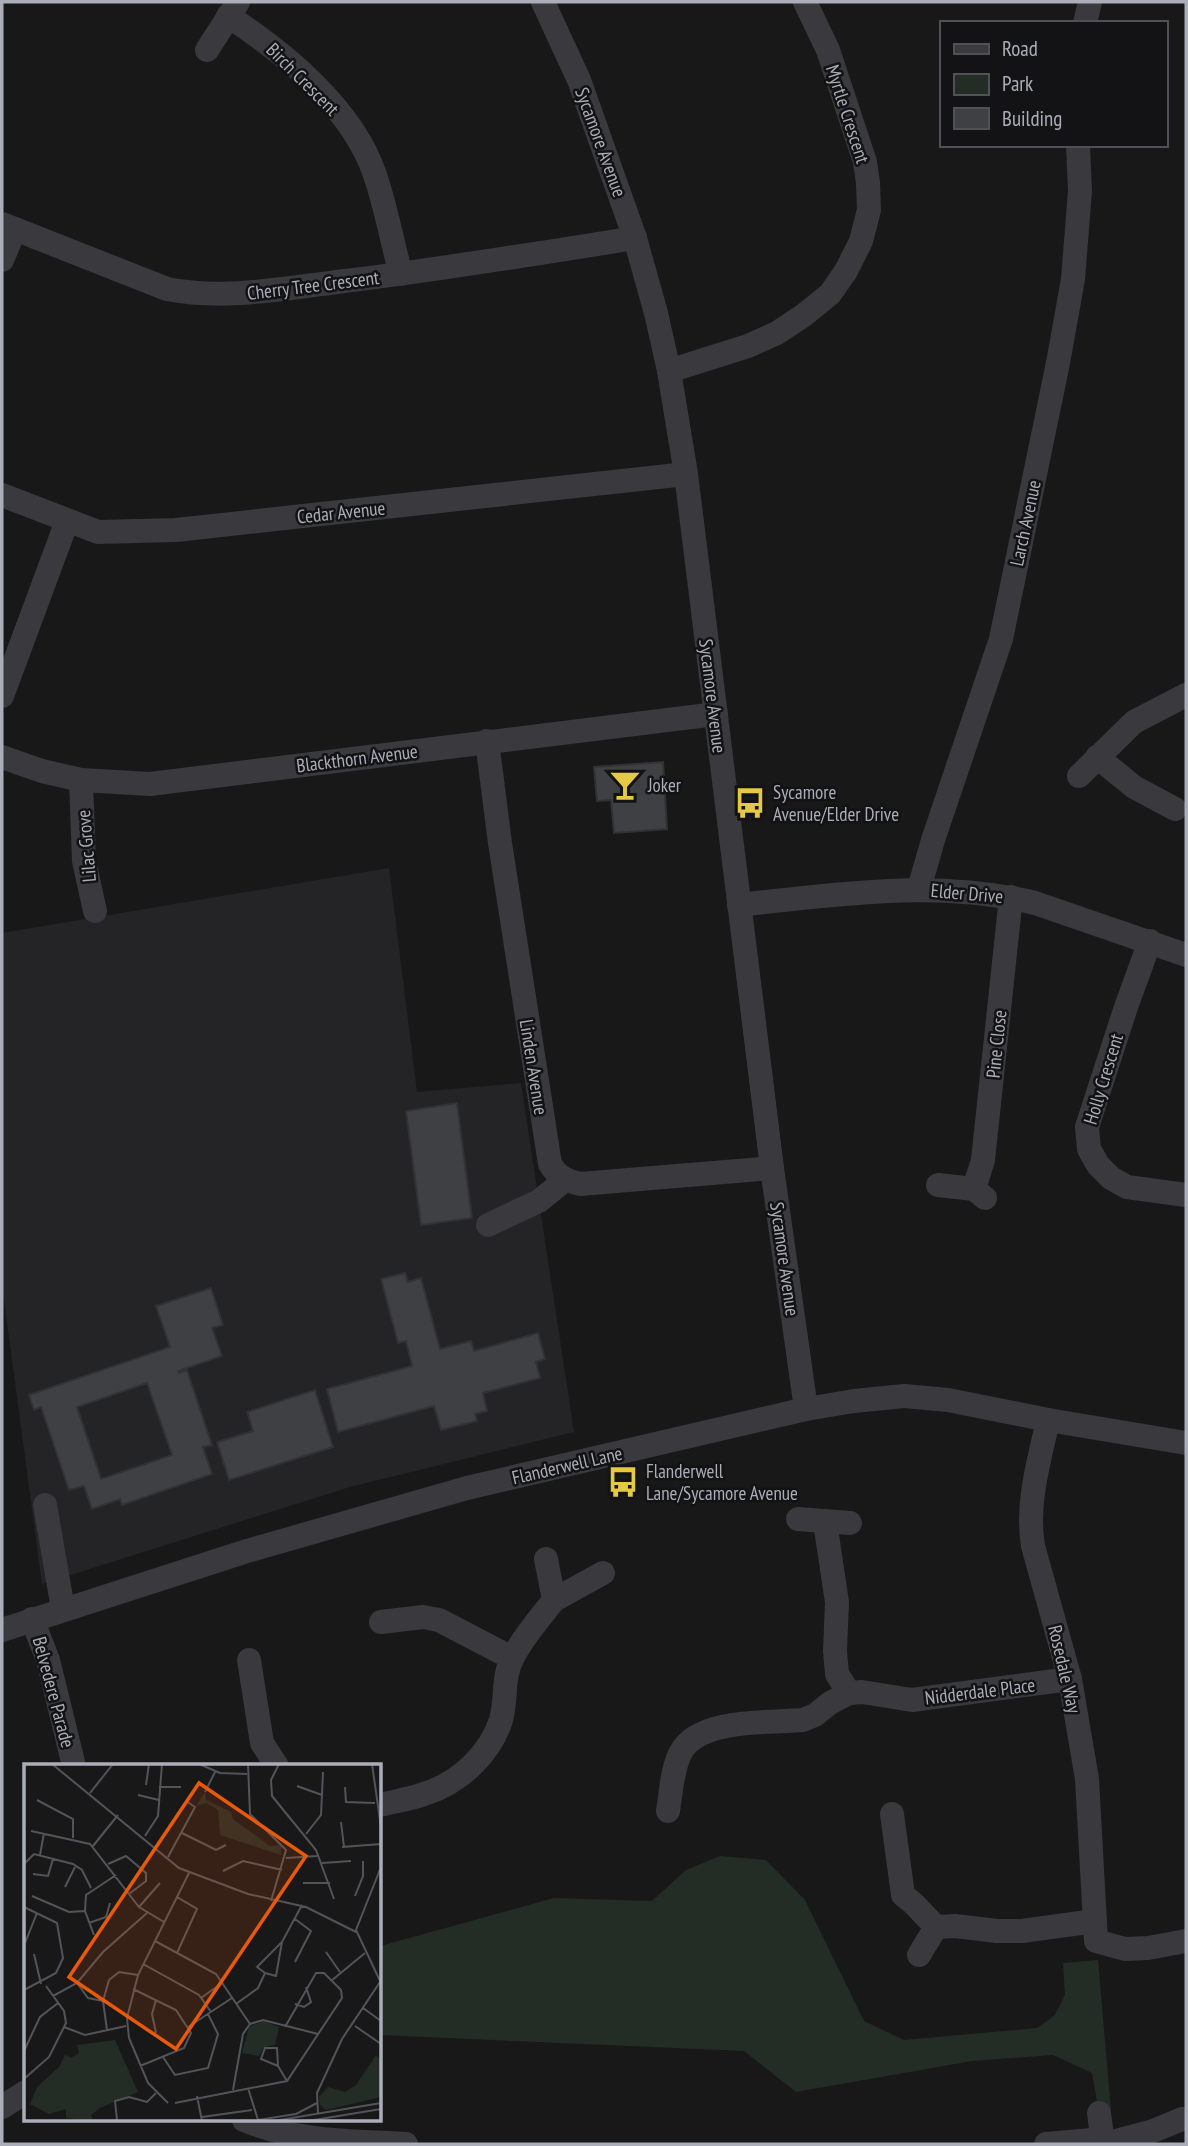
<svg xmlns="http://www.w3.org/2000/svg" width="1188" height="2146" viewBox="0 0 1188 2146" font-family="'PT Sans Narrow',sans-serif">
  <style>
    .built { fill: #242426 }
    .green { fill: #242c26 }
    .building { fill: #3f4043; stroke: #323235; stroke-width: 2; fill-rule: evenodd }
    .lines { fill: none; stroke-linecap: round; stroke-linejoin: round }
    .minor { stroke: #39393e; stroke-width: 24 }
    .labels { text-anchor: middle; stroke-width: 5; stroke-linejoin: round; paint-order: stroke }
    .street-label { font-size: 19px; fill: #abadb8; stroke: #131315 }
    .poi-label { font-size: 19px; fill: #abadb8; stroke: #131315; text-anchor: start }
    .inset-road { fill: none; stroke: #535459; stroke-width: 2 }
    .view { fill: #e8590c; fill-opacity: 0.15; stroke: #e8590c; stroke-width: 3.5 }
    .inset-edge { fill: none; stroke: #abadb8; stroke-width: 3.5 }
  </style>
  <rect width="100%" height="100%" fill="#181819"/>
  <!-- built -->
  <polygon class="built" points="389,868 417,1092 521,1083 574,1432 350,1487 42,1584 2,1285 2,933"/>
  <!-- green -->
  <polygon class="green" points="720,1856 766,1860 805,1900 864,2021 904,2040 1037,2028 1055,2015 1065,1995 1063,1963 1098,1960 1111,2110 1099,2113 1092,2073 1053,2055 972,2061 796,2092 744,2051 380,2035 380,1946 554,1898 652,1901 686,1870"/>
  <!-- building -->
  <g class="building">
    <polygon points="663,762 667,829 614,833 611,800 597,801 594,767"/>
    <polygon points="457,1103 472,1218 421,1225 406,1111"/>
    <polygon points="405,1273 408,1282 421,1278 440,1349 471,1341 474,1351 538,1333 545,1359 536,1362 540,1378 483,1393 487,1411 475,1414 477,1421 441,1430 434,1406 338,1432 327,1389 412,1366 406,1341 398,1343 381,1279"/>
    <path d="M211,1288L223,1325L212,1328L222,1356L178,1371L179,1373L187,1370L212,1445L203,1447L212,1474L122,1505L120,1499L92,1509L84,1486L69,1490L41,1407L34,1410L29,1395L170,1347L156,1306ZM147,1383L172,1455L101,1479L77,1407Z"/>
    <polygon points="315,1390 333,1447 229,1480 217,1442 253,1431 247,1412"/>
  </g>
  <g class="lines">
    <!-- minor -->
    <g class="minor">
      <polyline points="543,2 579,80 635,238 656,313 669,371 686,474 772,1168 806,1409"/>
      <path d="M228,16C285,53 353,109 375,175C386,207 392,242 401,274"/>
      <polyline points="1085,23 1090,2"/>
      <polyline points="207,50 238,2"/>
      <path d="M2,224L167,289C224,300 280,289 337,282C437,270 536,254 635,238"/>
      <polyline points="2,260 15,229"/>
      <polyline points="669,371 748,346 777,333 804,315 830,294 846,271 861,241 869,210 868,183 865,162 828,50 805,2"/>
      <polyline points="2,495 98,532 176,530 686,474"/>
      <polyline points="2,696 67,521"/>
      <path d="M487,741L500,843L550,1164C558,1177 565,1180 580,1184L772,1168"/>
      <polyline points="2,757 42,771 81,780 150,784 716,714"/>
      <polyline points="1097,757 1134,787 1175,809"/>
      <polyline points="1079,776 1134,722 1186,695"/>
      <polyline points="81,780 84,861 95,911"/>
      <polyline points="919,889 933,840 1001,639 1058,363 1073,279 1080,191 1078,145"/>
      <path d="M739,905C838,894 938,879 1035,903L1186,955"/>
      <polyline points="1150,941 1126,1007 1087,1127 1089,1149 1098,1165 1111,1178 1127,1187 1186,1195"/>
      <polyline points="938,1185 974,1189 985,1198"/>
      <polyline points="974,1189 983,1160 1011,897"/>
      <polyline points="488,1225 539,1201 565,1180"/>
      <path d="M1048,1420C1039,1462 1026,1503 1033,1546L1070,1679L1087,1779L1096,1941L1125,1949L1148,1948L1186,1941"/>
      <polyline points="45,1505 63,1609"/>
      <polyline points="798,1519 850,1523"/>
      <polyline points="825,1522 837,1602 835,1651 837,1674 849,1693"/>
      <polyline points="546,1559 554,1600 603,1573"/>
      <polyline points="32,1619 48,1660 74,1766"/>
      <polyline points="381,1622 423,1617 439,1620 512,1658"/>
      <polyline points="2,1630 247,1551 467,1488 806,1409 854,1401 904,1396 948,1400 1048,1420 1186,1443"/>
      <polyline points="249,1660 262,1743 277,1766"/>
      <path d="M380,1805C395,1801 412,1799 427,1793C460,1782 490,1754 501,1720C507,1699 502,1676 513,1657C523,1637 540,1618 554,1600"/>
      <path d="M668,1811C671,1793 672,1768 681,1752C699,1718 769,1723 803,1720L815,1715L830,1703L849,1693L862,1692L912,1700L1070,1679"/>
      <polyline points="892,1814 903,1895 913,1903 936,1927 919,1955"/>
      <polyline points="936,1927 955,1926 997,1931 1022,1931 1095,1921"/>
      <polyline points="2,2107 26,2092"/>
      <polyline points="1099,2113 1103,2144"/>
      <path d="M244,2120C296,2142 351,2141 406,2144"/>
      <polyline points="1046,2144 1103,2139"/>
      <polyline points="1105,2144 1153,2131 1182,2119"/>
    </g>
  </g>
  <!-- icons -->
  <defs>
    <symbol id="bar-bare" viewBox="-9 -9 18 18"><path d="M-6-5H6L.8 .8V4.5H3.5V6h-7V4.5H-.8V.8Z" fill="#e5c844" stroke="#131315" stroke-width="2.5" paint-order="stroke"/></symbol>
    <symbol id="bus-bare" viewBox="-9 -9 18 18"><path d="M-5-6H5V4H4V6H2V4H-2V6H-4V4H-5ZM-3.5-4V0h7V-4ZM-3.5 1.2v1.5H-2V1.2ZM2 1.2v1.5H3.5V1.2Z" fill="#e5c844" stroke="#131315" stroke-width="2.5" paint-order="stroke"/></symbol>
  </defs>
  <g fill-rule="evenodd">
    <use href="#bar-bare" x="603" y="763" width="44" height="44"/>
    <use href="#bus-bare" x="728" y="781" width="44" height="44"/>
    <use href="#bus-bare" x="601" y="1460" width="44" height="44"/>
  </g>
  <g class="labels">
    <!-- street labels -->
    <g class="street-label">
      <text transform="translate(303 79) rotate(45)" y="7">Birch Crescent</text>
      <text transform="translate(848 114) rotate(72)" y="7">Myrtle Crescent</text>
      <text transform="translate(601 142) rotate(70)" y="7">Sycamore Avenue</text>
      <text transform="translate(313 285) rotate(-7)" y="7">Cherry Tree Crescent</text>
      <text transform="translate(341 512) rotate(-6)" y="7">Cedar Avenue</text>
      <text transform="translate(1025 523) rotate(-78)" y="7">Larch Avenue</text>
      <text transform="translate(713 696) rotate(83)" y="7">Sycamore Avenue</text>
      <text transform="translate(357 758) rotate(-7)" y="7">Blackthorn Avenue</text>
      <text transform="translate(86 846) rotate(-95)" y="7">Lilac Grove</text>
      <text transform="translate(967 893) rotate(5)" y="7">Elder Drive</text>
      <text transform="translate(996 1044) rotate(-84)" y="7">Pine Close</text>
      <text transform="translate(534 1067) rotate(81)" y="7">Linden Avenue</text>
      <text transform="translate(1103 1079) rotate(-73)" y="7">Holly Crescent</text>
      <text transform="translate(785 1259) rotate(82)" y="7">Sycamore Avenue</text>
      <text transform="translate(567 1465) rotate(-13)" y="7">Flanderwell Lane</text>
      <text transform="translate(1065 1669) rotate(77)" y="7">Rosedale Way</text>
      <text transform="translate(980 1691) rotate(-7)" y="7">Nidderdale Place</text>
      <text transform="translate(54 1692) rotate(75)" y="7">Belvedere Parade</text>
    </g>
    <!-- poi labels -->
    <g class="poi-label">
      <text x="648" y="792">Joker</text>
      <text x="773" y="799">Sycamore<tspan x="773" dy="22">Avenue/Elder Drive</tspan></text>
      <text x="646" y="1478">Flanderwell<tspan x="646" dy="22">Lane/Sycamore Avenue</tspan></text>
    </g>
  </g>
  <!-- overview -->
  <g transform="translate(24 1764)">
    <rect width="357" height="357" fill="#181819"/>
    <path d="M181,28L182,36L207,48L209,55L246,82L257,81V91L196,71L194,46L182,39L172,42ZM239,257L255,263L251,281L240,283L235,292L218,289L225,263ZM91,276L114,328L76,344L67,351L69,357L42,354V345L25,350L6,340L13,323L35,303L41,291L47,294L55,289L53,281ZM352,291L357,296V333L302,346L296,341L295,333L304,323L321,328L332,321Z" fill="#242c26"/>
    <path class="inset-road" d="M28,0L155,104L224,130L282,143L332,168M175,0L196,9L223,10M224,0L226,50L262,86L247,137M255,0L247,16L248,32L292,86L310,135M348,0L357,63M122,21L125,0M273,22L298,31M135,23H157M321,23L322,38L351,39M181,28L191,8M66,29L89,0M114,31L135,36M13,36L49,55V74M317,58L320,83M7,67L66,80L115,143L140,158M158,69L192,86L202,81M282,70L297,51L299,8M121,72L134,52L138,0M69,82L94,51M318,83L357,80M16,91L20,69M144,93L171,43L162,37M262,94L293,92M298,99L327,97M0,100L10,90L49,100L58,106L67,124M84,100L102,92L122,109V117L105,130M357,103L332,166L357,219M199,107L219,97L258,106M9,110L24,112L29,95M279,119H306M41,123L52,101M8,132L45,148L61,147M331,132L339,112V97M0,143L33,159L39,194L32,209L0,226M115,143L136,119M271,155L287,167L271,198M65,159L82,153L86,139M70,171L61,147L62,131L92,111M131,177L192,210L226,260M1,179L13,149M302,188L316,208M153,189L173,145L153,133M10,190L17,220M119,200L175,231L187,248M241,209L252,212L258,178M307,217L341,189M53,219L64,234L79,237M109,225L152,246L167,269L160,284L116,302M29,232L53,219L79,188L123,149M177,234L198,219M212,240L234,224L241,209L233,203L258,178L278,141M271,240L280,243L287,238L282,223M339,244L357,257M226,260L239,256L294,270M331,262L357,280M40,263L61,271L102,262M164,263L208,234M83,266L79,237L85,216L95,208L114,211M132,269L128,250L132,236M0,287L16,253L34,239M139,293L151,311L184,304L194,270L184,250M254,302L237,295L241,284H253L254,302L263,317M0,315L25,293L42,259L40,247L22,222M224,324L234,356L272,350L293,339M209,326L219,270L226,260M173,332L178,357M144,339L124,319L105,274L103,254L114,211L165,109M151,339L263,317L318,234L317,226L300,209H292L261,263M294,349L293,329L318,275L356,218M178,353L228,346M89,357L93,356L91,337L105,333L123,338L132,329M250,357L357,339M284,357L357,345"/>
    <path class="view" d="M175,19L282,92L152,285L45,213Z"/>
    <rect width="357" height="357" class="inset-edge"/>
  </g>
  <!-- border -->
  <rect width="1188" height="2146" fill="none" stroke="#abadb8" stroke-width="7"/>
  <!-- legend -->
  <rect x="940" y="21" width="228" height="126" fill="#131315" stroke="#505156" stroke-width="2"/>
  <rect x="954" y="44" width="35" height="10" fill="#39393e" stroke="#505156" stroke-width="2"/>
  <text x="1002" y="56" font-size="21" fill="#abadb8">Road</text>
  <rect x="954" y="74" width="35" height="21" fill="#242c26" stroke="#505156" stroke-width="2"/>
  <text x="1002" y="91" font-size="21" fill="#abadb8">Park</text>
  <rect x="954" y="108" width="35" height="21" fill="#3f4043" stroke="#505156" stroke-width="2"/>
  <text x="1002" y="126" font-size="21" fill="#abadb8">Building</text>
</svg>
